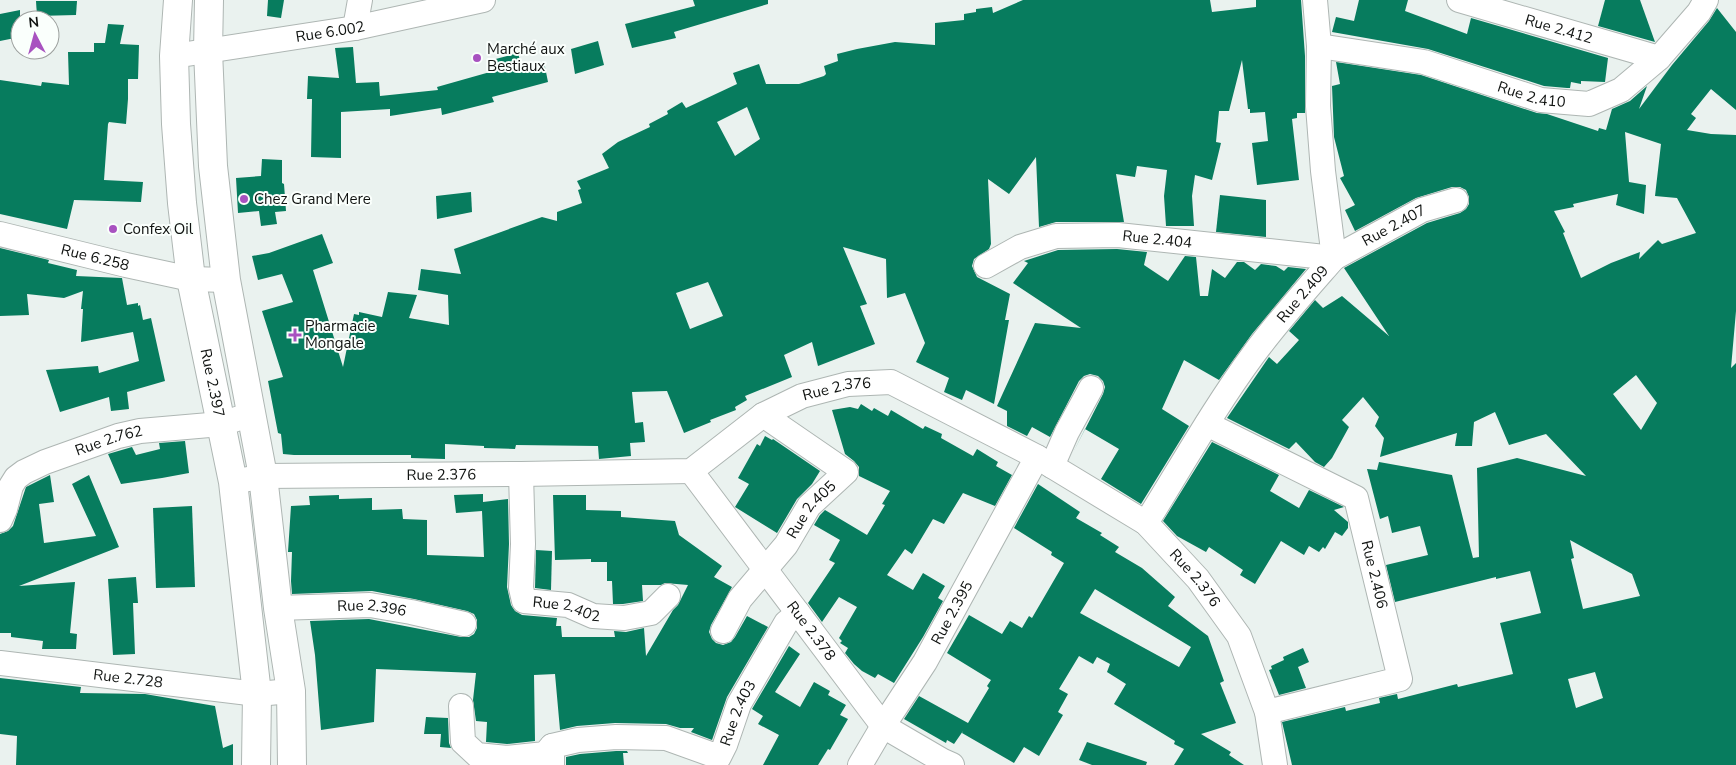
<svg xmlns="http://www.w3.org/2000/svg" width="1736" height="765" viewBox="0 0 1736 765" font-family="'Nunito Sans',sans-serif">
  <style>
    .building { fill: #077c5e; fill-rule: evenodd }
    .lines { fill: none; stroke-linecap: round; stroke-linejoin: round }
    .minor-casing { stroke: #aeb6b3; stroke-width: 26 }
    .major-casing { stroke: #aeb6b3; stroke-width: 30 }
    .minor { stroke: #fff; stroke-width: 24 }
    .major { stroke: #fff; stroke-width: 28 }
    .poi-dot { fill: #a852c0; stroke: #fafffc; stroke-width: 2 }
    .labels { text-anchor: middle; stroke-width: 4; stroke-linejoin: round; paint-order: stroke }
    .street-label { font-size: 15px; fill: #0f1210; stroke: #fafffc }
    .poi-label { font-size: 15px; fill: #0f1210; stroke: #fafffc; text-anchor: start }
  </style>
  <rect width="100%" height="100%" fill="#eaf2ef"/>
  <!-- building -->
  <g class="building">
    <polygon points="268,0 284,0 281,18 267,16"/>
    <polygon points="693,0 768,0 768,4 674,32 676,38 632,48 625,24 695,6"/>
    <path d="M1023,0H1210L1212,12L1256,7V0H1301L1305,56V113H1297V118L1292,119L1299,180L1257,185L1252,143L1268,141L1265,112L1250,113V109H1248L1242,60L1229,111H1219L1216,142L1221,143L1212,180L1195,175L1192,196L1194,226H1166L1164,196L1167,170L1137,166L1135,177L1116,174L1124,222H1056L1039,227L1036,157L1009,194L988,179L991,244L989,249L974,259L972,266L977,277L1010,294L1005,320H1009L994,404L966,390L962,400L944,392L949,378L916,362L925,343L905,293L887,298L886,259L843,247L867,304L860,306L875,344L818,366L812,342L784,355L792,377L745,396L747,400L735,407L736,410L710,420L711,422L684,433L667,391L632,392L635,423L643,422L645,442L630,443L631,456L599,459L598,446L516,445L515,449L484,448V446L445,444V459L411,458V455H294L283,454L281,434L278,433L268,381L283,377L262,311L293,302L282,274L258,280L252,256L269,253L322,234L333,263L313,270L343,367L354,314L359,315V312L382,317L388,292L417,295L409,318L449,325L448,295L418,290L421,269L461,274L454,249L542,217L557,221V212L582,203L578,190L581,189L577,181L609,168L602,154L618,142L650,127L649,124L668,114L667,111L682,102L686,108L737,84L733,73L759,64L766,84H799L824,76L826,74L824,66L838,61L837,54L857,49L895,42L935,45V23L964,20V14L976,12V9L992,7L993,13ZM747,107L760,139L735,156L717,122ZM708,282L723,316L690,329L676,293Z"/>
    <polygon points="1359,0 1408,0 1405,11 1467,34 1471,18 1608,58 1605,82 1581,81 1581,84 1571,82 1570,88 1567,88 1544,86 1428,49 1332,32 1336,17 1354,21"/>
    <polygon points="1605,0 1640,0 1655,42 1598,26"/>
    <polygon points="36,1 77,1 76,15 37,16"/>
    <path d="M1717,8L1736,32V110L1711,89L1691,114L1696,118L1687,130L1711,134L1736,135V311L1731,368L1736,363V765H1292L1282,722L1345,707L1346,711L1380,703L1379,698L1397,694L1398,699L1457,684L1458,687L1513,674L1500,623L1541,613L1530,571L1496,579V577L1395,602L1386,565L1428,555L1420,526L1392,533L1388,516L1380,519L1367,469L1377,470L1379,462L1452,475L1473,558L1479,557L1477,468L1517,458L1586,476L1546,434L1509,445L1495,412L1474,422L1472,446H1455L1457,433L1380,457L1384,438L1375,426L1379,417L1363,397L1342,420L1349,427L1332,458L1324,467L1315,462L1296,442L1289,449L1227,418L1269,357L1277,364L1299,340L1289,331L1315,300L1323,308L1342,296L1389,336L1344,268L1427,223L1460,213L1466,209L1469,204V197L1466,190L1460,187H1452L1416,198L1355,231L1345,210L1355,205L1340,178L1344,176L1334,137L1332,86L1340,84L1336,62L1421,75L1537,113L1547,114L1598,131L1599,128L1606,130L1612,109L1630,101L1647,86L1639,109L1672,65L1709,21ZM1625,132L1661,144L1655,196L1677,198L1696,233L1662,244L1658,240L1639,259L1640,252L1611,263L1581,278L1563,233L1565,232L1554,211L1574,207L1573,204L1618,194L1616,205L1644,214L1646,185L1629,182ZM1636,375L1657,403L1641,430L1613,394ZM1570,540L1632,574L1640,596L1583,609L1571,559L1574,558ZM1595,672L1603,698L1576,708L1568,679Z"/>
    <polygon points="20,10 20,37 0,41 0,14"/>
    <polygon points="108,24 124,25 120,44 139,45 138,79 128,79 128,99 126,124 109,122 108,124 104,180 143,182 141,202 74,200 67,229 0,214 0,80 41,86 42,82 69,85 68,52 94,52 94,43 105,43"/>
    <polygon points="598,41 604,65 575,74 571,49"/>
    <polygon points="353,47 356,83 379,82 380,96 438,90 437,87 490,72 488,61 518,53 522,68 544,62 548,82 492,97 494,102 442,115 441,108 390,116 390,109 341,112 341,158 311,157 312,99 307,99 308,76 339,78 335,48"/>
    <polygon points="262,159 282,160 282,183 284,184 286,211 275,212 277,224 261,226 259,211 238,213 236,178 261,176"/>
    <polygon points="471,192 472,212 437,219 436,196"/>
    <polygon points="1220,195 1266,200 1266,237 1216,232"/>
    <polygon points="0,248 49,260 48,263 77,270 76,276 122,278 127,305 138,303 138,306 140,305 143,320 151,318 165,381 127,392 129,409 111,411 109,397 60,412 46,370 98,366 99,373 139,361 133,332 81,342 83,309 81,309 83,291 64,298 27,294 29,315 0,316"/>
    <polygon points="1117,249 1147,252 1144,265 1168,281 1185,256 1196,257 1200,296 1208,296 1212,269 1225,278 1237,262 1244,262 1255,270 1261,264 1276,266 1284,271 1288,267 1306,269 1252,334 1219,380 1184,360 1162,409 1189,426 1141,504 1101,479 1119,449 1085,429 1074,451 1103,394 1105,387 1103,381 1098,376 1090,374 1084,376 1079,381 1050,437 1032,427 1027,436 1007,426 1007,411 997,406 1035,323 1081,328 1013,283 1028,263 1024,261 1058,250"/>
    <polygon points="861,404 872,411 874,408 888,416 891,410 923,429 925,426 942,434 941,438 973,456 977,449 998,462 996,466 1012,475 995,506 963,493 944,524 933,519 912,554 905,549 887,575 913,590 923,573 945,586 938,598 943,601 923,637 894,683 878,674 875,678 862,671 854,664 845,653 848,648 840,643 842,641 839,638 857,607 839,597 822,622 808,603 835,563 829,560 840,540 814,525 820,515 825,510 867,535 885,505 882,504 890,491 859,476 859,467 854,461 845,454 832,410 850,407 858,409"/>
    <polygon points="765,436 772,440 773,439 820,471 812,484 797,499 777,533 735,507 749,484 738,478 757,444 760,446"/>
    <polygon points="185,441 189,473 162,478 121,484 108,454 132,447 136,455 160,449 159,443"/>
    <polygon points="1212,442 1279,475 1270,491 1299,508 1309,490 1344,507 1334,510 1348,522 1348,528 1342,536 1335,532 1325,549 1323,547 1319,552 1309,546 1304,555 1281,541 1255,584 1240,575 1243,570 1209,547 1206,552 1177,536 1163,521"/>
    <polygon points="50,475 54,502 39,504 44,543 96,536 72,484 89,475 119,547 19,586 75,582 70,633 77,634 76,649 42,649 43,641 11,637 11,633 0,633 0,534 8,531 13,526 26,487"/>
    <path d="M1038,484L1080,512L1076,518L1102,533L1100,535L1119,547L1115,552L1142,568L1175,597L1168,606L1208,636L1224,681L1220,683L1236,723L1201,734L1231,752L1229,755L1244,765H1174L1184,749L1174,744L1175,741L1114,704L1126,684L1107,672L1110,664L1097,657L1093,664L1079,656L1059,689L1068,694L1058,712L1063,715L1039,756L1024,747L1014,763L962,733L963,731L954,744L947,740L946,743L904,719L919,696L968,723L989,688L987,686L991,680L947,653L969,615L1002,634L1010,621L1022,628L1029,616L1032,618L1064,563L1051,555L1052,552L1014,528ZM1095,589L1191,647L1179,667L1080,613Z"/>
    <polygon points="483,494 483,502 508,499 509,544 507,587 511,605 515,611 522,615 557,618 556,626 561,626 562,637 615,637 614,631 626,632 644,628 646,656 673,610 678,605 688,585 665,583 661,585 642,585 643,601 623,604 613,604 612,581 607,581 607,562 591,562 591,559 555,560 553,495 586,495 586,510 621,511 621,517 675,521 679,535 722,566 714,577 732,587 711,625 709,632 712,639 716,643 723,645 731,642 735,637 747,616 768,627 727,697 712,740 691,732 694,728 680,728 666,724 615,723 577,726 560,730 555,674 534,675 535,741 507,744 486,742 487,722 476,721 473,700 476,673 376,669 374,722 321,730 315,655 310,621 369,619 461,637 469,637 474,634 477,628 477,620 474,614 467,611 414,599 372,591 292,594 291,581 292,552 288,552 291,506 310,505 309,496 339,495 339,499 372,498 372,510 402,509 403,519 427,520 427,555 484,557 482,511 456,513 454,495"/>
    <polygon points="192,506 195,587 156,588 153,508"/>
    <polygon points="536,550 552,551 551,590 535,588"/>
    <polygon points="136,577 138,603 133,603 135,654 113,655 108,579"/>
    <polygon points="789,646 800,654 775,692 800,707 814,682 830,691 828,695 846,705 840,715 848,719 830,750 828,749 818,765 763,765 779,735 758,724 763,716 752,709"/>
    <polygon points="1303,648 1309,662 1298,667 1306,688 1279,695 1269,670 1272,669 1271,666 1284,660 1283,657"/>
    <polygon points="0,678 81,687 80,693 145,694 215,706 223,748 233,744 233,765 16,765 17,736 0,734"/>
    <polygon points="426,717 448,718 449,743 451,748 440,747 441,734 424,734"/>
    <polygon points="1087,742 1147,762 1146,765 1092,765 1079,760"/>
    <polygon points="616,751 627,751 628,753 623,753 624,765 566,765 566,757 580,754"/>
  </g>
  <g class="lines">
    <defs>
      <g id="minor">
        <path id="s1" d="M1459,0L1659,58"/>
        <polyline points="355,28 360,0"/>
        <path id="s2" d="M1319,46L1424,62L1541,100L1589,104L1621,90L1659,58L1699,12L1706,0"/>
        <path id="s3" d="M174,56L355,28L483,0"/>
        <path id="s4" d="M0,234L126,265L191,279L226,280"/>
        <path id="s5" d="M986,266L1020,247L1056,236L1118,235L1334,258L1422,210L1456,200"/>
        <path id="s6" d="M1207,424L1356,498L1400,679L1267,712"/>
        <polyline points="1052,466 1067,432 1091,388"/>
        <path id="s7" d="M691,471L883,726L943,761L952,765"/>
        <path id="s8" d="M521,474L523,544L521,588L524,601L568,605L593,616L624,618L651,613L668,596"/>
        <path id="s9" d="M233,482L263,476L521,474L691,471L763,415L802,396L848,384L891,382L1037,457L1146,523L1198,579L1239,636L1267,712L1275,765"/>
        <path id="s10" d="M0,520L5,509L11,486L16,478L24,472L45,462L118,436L140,431L221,424L252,414"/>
        <path id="s11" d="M1146,523C1181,467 1214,408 1253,355C1278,321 1306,290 1334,258L1323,171L1318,106L1319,46L1315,0"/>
        <path id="s12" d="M278,608L370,605L411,612L464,624"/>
        <path id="s13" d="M723,631L740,599L786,545L809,506L846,472L763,415"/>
        <path id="s14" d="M0,663L257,694L291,691"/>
        <polyline points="461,706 463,742 477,755 507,758 545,754 552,746"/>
        <path id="s15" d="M552,765V746L578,740L616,737L666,738L719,757L725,745L739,704L786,623L798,613"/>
        <path id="s16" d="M860,765L883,726L925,662L1037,457"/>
      </g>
      <g id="major">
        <path id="s17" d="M178,0L174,56L176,124L182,203L191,279L233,482L257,694L256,765"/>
        <polyline points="209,0 208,51 213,166 226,280 263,476 278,608 291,691 292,765"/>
      </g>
    </defs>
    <!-- minor casing -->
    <use href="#minor" class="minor-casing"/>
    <!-- major casing -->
    <use href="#major" class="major-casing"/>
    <!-- minor -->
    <use href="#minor" class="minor"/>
    <!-- major -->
    <use href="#major" class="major"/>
  </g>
  <!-- markers -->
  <g class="poi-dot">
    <circle cx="477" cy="58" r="5"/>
    <circle cx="244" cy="199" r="5"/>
    <circle cx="113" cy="229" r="5"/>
    <path d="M292.5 327.5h5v5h5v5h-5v5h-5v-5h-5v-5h5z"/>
  </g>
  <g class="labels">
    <!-- street labels -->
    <g class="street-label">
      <text dy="5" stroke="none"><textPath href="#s1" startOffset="104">Rue 2.412</textPath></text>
      <text dy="5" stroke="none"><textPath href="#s3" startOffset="158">Rue 6.002</textPath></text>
      <text dy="5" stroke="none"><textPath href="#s2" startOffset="219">Rue 2.410</textPath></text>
      <text dy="5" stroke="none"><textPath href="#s5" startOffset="424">Rue 2.407</textPath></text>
      <text dy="5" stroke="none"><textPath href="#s5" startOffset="178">Rue 2.404</textPath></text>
      <text dy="5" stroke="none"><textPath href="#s4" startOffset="98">Rue 6.258</textPath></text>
      <text dy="5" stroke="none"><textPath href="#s11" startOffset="278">Rue 2.409</textPath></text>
      <text dy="5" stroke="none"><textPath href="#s17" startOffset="386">Rue 2.397</textPath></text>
      <text dy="5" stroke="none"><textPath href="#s9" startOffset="629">Rue 2.376</textPath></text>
      <text dy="5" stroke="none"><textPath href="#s10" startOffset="146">Rue 2.762</textPath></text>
      <text dy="5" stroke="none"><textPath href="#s9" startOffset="209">Rue 2.376</textPath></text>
      <text dy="5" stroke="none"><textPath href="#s13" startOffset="151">Rue 2.405</textPath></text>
      <text dy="5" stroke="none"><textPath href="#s6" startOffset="245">Rue 2.406</textPath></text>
      <text dy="5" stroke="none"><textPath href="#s9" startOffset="1049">Rue 2.376</textPath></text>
      <text dy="5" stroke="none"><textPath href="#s8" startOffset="171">Rue 2.402</textPath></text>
      <text dy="5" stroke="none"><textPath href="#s12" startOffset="94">Rue 2.396</textPath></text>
      <text dy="5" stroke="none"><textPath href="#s16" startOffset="178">Rue 2.395</textPath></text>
      <text dy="5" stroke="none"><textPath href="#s7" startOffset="200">Rue 2.378</textPath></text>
      <text dy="5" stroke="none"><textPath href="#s14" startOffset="129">Rue 2.728</textPath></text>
      <text dy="5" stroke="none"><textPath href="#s15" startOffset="238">Rue 2.403</textPath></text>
    </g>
    <!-- poi labels -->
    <g class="poi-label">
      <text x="487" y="54">Marché aux<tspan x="487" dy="17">Bestiaux</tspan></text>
      <text x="254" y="204">Chez Grand Mere</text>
      <text x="123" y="234">Confex Oil</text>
      <text x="305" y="331">Pharmacie<tspan x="305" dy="17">Mongale</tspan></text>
    </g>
  </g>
  <!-- north arrow -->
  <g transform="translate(35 35) rotate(354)"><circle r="24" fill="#fafffc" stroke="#9ca09e"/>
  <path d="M0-4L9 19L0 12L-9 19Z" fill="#a852c0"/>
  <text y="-8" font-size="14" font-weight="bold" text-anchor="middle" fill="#0f1210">N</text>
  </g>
</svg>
